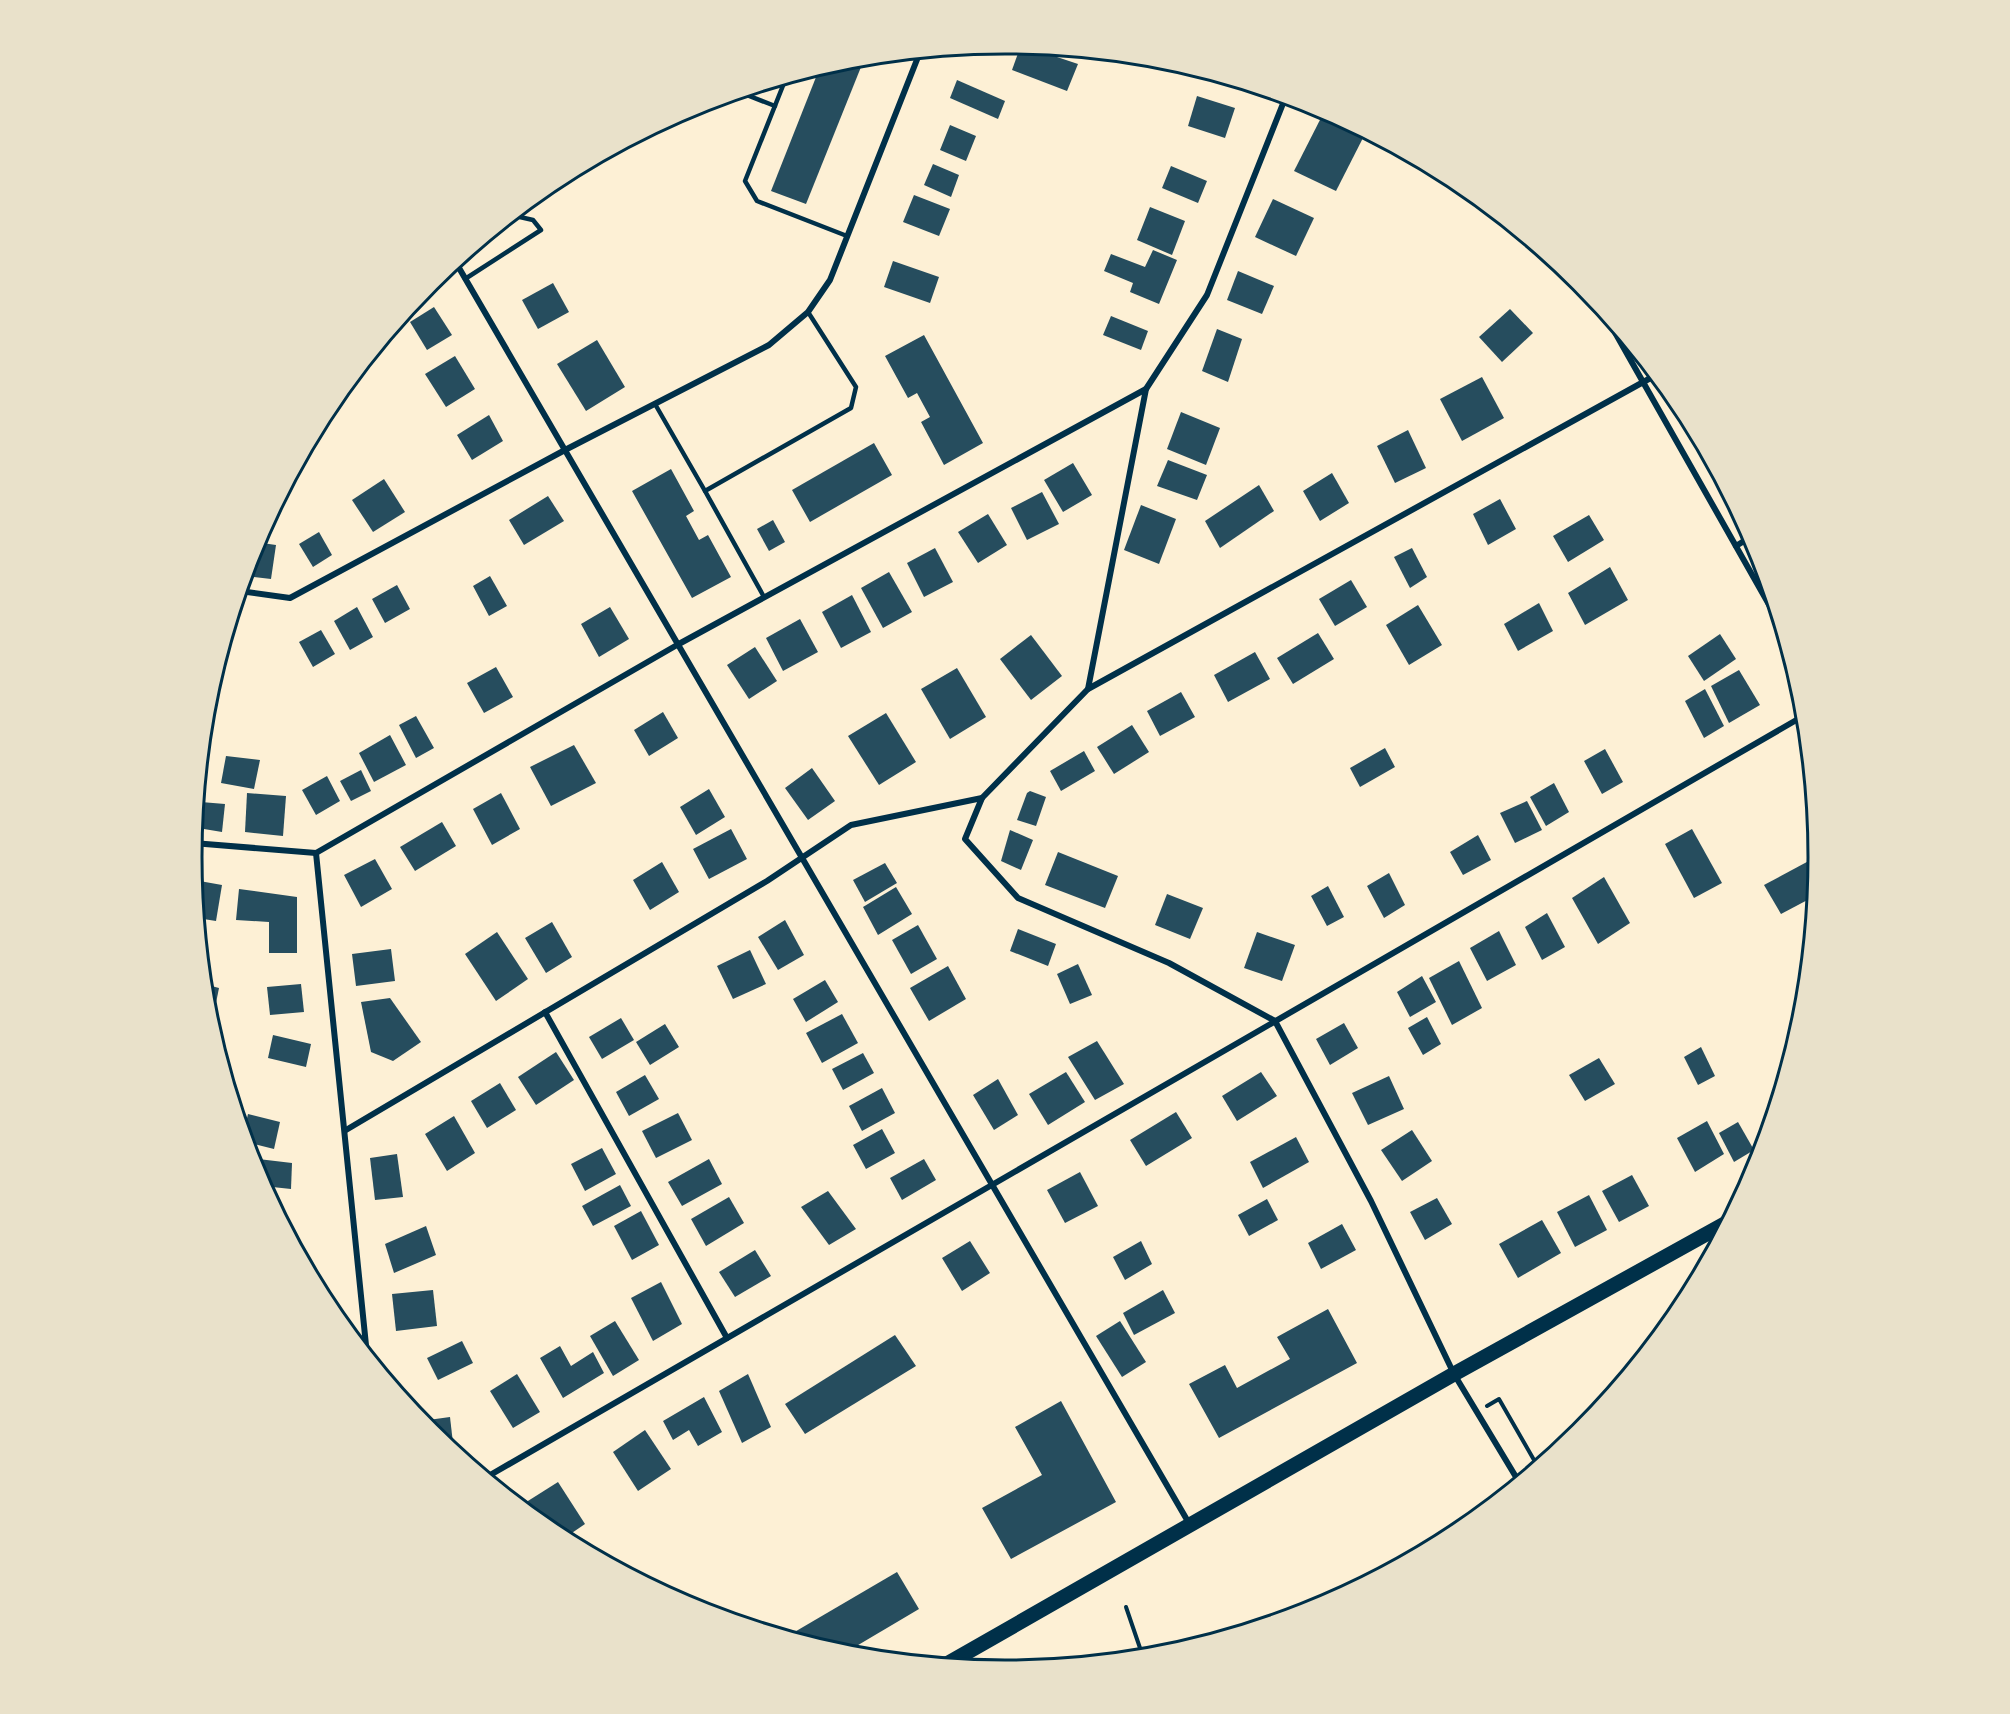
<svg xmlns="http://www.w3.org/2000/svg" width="2010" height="1714" viewBox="0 0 2010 1714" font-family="'Noto Sans',sans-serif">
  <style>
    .building { fill: #264d5e }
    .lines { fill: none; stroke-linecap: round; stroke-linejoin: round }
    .path { stroke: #003049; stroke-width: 4 }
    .service { stroke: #003049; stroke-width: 4.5 }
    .minor { stroke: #003049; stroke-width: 6 }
    .primary { stroke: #003049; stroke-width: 15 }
    .rim { fill: none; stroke: #003049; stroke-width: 3 }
  </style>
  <rect width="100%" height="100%" fill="#fdf0d5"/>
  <!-- building -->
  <g class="building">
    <polygon points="1021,45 1078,64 1067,91 1012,70"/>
    <polygon points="865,57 806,204 771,191 820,67 847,59"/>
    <polygon points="957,80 1005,101 998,119 950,98"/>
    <polygon points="1197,96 1235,108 1225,138 1188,126"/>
    <polygon points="1325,110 1366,132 1336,191 1294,171"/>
    <polygon points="950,125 976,136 966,161 940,150"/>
    <polygon points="933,164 959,175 951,197 924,185"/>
    <polygon points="1171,166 1207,181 1198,203 1162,188"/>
    <polygon points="914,195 950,209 939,236 903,222"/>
    <polygon points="1273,199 1314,218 1296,256 1255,237"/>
    <polygon points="1150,207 1185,221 1172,255 1137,240"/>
    <polygon points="1153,250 1177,260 1159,304 1130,292 1133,283 1104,271 1111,254 1145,267"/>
    <polygon points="893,261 939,277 930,303 884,287"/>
    <polygon points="1238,271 1274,286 1262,314 1227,300"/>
    <polygon points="553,283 569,312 538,329 522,300"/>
    <polygon points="434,307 452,335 427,350 410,322"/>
    <polygon points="1510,309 1533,333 1502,362 1479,337"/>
    <polygon points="1111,316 1148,331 1141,350 1103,335"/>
    <polygon points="1217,329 1242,339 1228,382 1202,371"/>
    <polygon points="924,335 983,443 944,465 921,422 930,417 917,393 908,398 885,356"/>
    <polygon points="597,340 625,387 586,411 557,364"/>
    <polygon points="455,356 475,389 446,407 425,374"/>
    <polygon points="1482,377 1504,418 1462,441 1440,399"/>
    <polygon points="1677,399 1691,423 1688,425 1674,401"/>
    <polygon points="1181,412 1220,428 1206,465 1167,449"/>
    <polygon points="489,415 503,441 472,460 457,435"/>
    <polygon points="1408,430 1426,468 1395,483 1377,446"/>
    <polygon points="874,443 892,475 810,522 792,490"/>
    <polygon points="1168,460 1207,475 1197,500 1157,486"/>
    <polygon points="1073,463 1092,495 1063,512 1044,480"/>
    <polygon points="671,469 694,511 686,516 699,540 708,535 731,577 692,598 632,491"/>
    <polygon points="1332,473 1349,503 1320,521 1303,491"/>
    <polygon points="384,479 405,512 373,532 352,500"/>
    <polygon points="1259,485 1274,511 1220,548 1205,521"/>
    <polygon points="1042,492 1059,524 1027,540 1011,508"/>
    <polygon points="548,496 564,521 524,545 509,520"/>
    <polygon points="1500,499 1516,529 1488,545 1473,514"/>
    <polygon points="1141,505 1176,519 1159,564 1124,550"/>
    <polygon points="988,514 1007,545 978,563 958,532"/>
    <polygon points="1589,515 1604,540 1568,562 1553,536"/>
    <polygon points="773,520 785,542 769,551 757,529"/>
    <polygon points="319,532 332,555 313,567 299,544"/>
    <polygon points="255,542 276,545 271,579 244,576"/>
    <polygon points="935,548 953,582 924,597 907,563"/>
    <polygon points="1412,548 1427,577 1410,588 1394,557"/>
    <polygon points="1610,567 1628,600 1585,625 1568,593"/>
    <polygon points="889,572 912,612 883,628 861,588"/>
    <polygon points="490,576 507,606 489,616 473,586"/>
    <polygon points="1351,580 1367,607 1335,626 1319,599"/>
    <polygon points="397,585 410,609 385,623 372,599"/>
    <polygon points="852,595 871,632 841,648 822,612"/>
    <polygon points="1539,603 1553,631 1518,651 1504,624"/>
    <polygon points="1418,605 1442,645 1409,665 1386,625"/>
    <polygon points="357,607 373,637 350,650 334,621"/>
    <polygon points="610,607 629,639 599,657 581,624"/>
    <polygon points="800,619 818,652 783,671 766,638"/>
    <polygon points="321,630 335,654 313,667 299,642"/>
    <polygon points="1318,633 1334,659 1293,684 1277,658"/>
    <polygon points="1720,634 1736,659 1704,681 1688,656"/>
    <polygon points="1031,635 1062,676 1031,700 1000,659"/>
    <polygon points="755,647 777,681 749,699 727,665"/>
    <polygon points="1255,652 1270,679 1228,702 1214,675"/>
    <polygon points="496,667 513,697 484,713 467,683"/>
    <polygon points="957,668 986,717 950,739 921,689"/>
    <polygon points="1739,670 1760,705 1729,723 1711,686"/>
    <polygon points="1705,689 1724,726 1704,738 1685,701"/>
    <polygon points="1181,692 1195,717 1160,736 1147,711"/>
    <polygon points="663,712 678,738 649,756 634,730"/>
    <polygon points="886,713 916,762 879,785 848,736"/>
    <polygon points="416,716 434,748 416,758 399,725"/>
    <polygon points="1132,725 1149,752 1114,774 1097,747"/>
    <polygon points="390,735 406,765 374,782 359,753"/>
    <polygon points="574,745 596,783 551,806 530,767"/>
    <polygon points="1385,748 1395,767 1360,787 1350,768"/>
    <polygon points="1605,749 1623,782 1602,794 1584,761"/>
    <polygon points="1084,751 1095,771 1061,791 1050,771"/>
    <polygon points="226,756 260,760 254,789 221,783"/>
    <polygon points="812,768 835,801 808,820 785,788"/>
    <polygon points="361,770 371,791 351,801 340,781"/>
    <polygon points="327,776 340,801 316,815 302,790"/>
    <polygon points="1554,783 1569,812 1546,826 1530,797"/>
    <polygon points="709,789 725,817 696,835 680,807"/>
    <polygon points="1030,791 1046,797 1036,826 1017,820 1027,793"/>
    <polygon points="247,793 286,796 283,836 245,832"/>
    <polygon points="501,793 520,829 492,845 473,809"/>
    <polygon points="1527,801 1542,830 1515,843 1500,813"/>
    <polygon points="201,802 225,804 222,832 198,828"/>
    <polygon points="442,822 456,846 415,871 400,847"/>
    <polygon points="731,829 747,859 709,879 693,849"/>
    <polygon points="1692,829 1722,883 1694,898 1665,844"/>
    <polygon points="1010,830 1033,840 1021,870 1001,861"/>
    <polygon points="1478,835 1491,860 1463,875 1450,852"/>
    <polygon points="1058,852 1118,876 1105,908 1045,885"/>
    <polygon points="1818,856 1815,896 1781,914 1764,885"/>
    <polygon points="375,859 392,889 361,907 344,875"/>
    <polygon points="662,862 679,892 650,910 633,880"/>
    <polygon points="885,863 897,883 865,902 853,880"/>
    <polygon points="1389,873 1405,905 1384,918 1367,886"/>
    <polygon points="1604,877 1630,923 1598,944 1572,898"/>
    <polygon points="194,880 222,885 216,921 197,918"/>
    <polygon points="1328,886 1344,917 1327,926 1311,896"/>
    <polygon points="896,887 912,914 878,935 863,907"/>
    <polygon points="239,889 297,897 297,953 269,953 269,922 236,920"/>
    <polygon points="1167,894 1203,908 1190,939 1155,925"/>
    <polygon points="1547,913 1565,947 1542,960 1525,927"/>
    <polygon points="785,920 804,955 778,970 758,937"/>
    <polygon points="552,922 572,957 546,973 525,938"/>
    <polygon points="918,925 937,959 911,974 892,940"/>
    <polygon points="1018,929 1056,944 1048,966 1010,951"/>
    <polygon points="1499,931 1516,965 1487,981 1470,948"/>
    <polygon points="497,932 528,979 496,1001 465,954"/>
    <polygon points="1257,932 1295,945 1282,981 1244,968"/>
    <polygon points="391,949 395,981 356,986 352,954"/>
    <polygon points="750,950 766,984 733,999 717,966"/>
    <polygon points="1459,961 1482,1008 1452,1025 1429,978"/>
    <polygon points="1078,964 1092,995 1070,1004 1057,974"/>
    <polygon points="948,966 966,999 929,1021 910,988"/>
    <polygon points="1422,976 1436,1002 1410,1017 1397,992"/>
    <polygon points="825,980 838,1002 806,1022 793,999"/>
    <polygon points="204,984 219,988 214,1013 207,1011"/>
    <polygon points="301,984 304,1012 270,1015 267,987"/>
    <polygon points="390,998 421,1042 393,1061 371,1052 361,1002"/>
    <polygon points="842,1014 858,1043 822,1063 806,1033"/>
    <polygon points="1427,1017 1441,1044 1423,1055 1408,1028"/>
    <polygon points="621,1018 634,1040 602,1059 589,1037"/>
    <polygon points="1344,1023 1358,1048 1330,1065 1316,1039"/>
    <polygon points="665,1024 679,1047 650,1065 636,1042"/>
    <polygon points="273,1035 311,1044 306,1067 268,1058"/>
    <polygon points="1097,1041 1124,1084 1095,1100 1068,1057"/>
    <polygon points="1701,1047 1715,1076 1698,1085 1684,1057"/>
    <polygon points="556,1052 574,1080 536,1105 518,1077"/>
    <polygon points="863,1053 874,1073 843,1090 832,1069"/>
    <polygon points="1599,1058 1615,1084 1585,1101 1569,1075"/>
    <polygon points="1066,1072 1085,1102 1048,1125 1029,1094"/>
    <polygon points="1261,1072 1277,1096 1237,1121 1222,1096"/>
    <polygon points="645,1075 659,1099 629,1116 616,1092"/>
    <polygon points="1389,1076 1404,1109 1368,1125 1352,1093"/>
    <polygon points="998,1079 1018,1115 994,1130 973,1095"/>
    <polygon points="500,1083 516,1110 487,1128 471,1101"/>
    <polygon points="882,1088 895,1113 862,1131 849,1106"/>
    <polygon points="1176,1112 1192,1138 1146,1166 1130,1140"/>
    <polygon points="678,1113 692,1140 656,1158 642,1131"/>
    <polygon points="248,1114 280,1122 274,1149 246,1142 243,1135"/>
    <polygon points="454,1116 475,1153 447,1171 425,1134"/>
    <polygon points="1707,1121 1724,1154 1695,1172 1677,1138"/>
    <polygon points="1738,1122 1754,1150 1734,1162 1719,1133"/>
    <polygon points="882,1129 895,1153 866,1169 853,1145"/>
    <polygon points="1412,1130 1432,1161 1402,1181 1381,1150"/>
    <polygon points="1296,1137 1309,1162 1263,1188 1250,1162"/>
    <polygon points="602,1148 616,1174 585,1191 571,1164"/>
    <polygon points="397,1154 403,1197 375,1200 370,1158"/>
    <polygon points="250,1158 292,1163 291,1189 263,1186"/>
    <polygon points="709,1159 722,1184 682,1206 668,1182"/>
    <polygon points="924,1159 936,1180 902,1200 890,1178"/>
    <polygon points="1080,1172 1098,1206 1065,1223 1047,1190"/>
    <polygon points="1632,1175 1649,1206 1619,1222 1602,1191"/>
    <polygon points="620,1185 631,1206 593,1226 582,1206"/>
    <polygon points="828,1191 856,1229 829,1245 801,1207"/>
    <polygon points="1589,1195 1607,1230 1575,1247 1557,1212"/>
    <polygon points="729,1197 744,1223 706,1246 691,1219"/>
    <polygon points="1437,1198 1452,1224 1425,1240 1410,1212"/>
    <polygon points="1267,1199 1278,1220 1249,1236 1238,1215"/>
    <polygon points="641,1211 659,1245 632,1260 614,1226"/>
    <polygon points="1542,1220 1561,1253 1518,1278 1499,1244"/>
    <polygon points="1342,1224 1356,1250 1321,1269 1308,1243"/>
    <polygon points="426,1226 436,1255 394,1273 385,1244"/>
    <polygon points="970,1241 990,1273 962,1291 942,1258"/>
    <polygon points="1141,1241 1152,1264 1125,1280 1113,1257"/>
    <polygon points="755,1250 771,1276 735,1297 719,1272"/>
    <polygon points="661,1282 682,1324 653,1341 631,1298"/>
    <polygon points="433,1290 437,1326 396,1331 392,1294"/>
    <polygon points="1163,1290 1175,1313 1134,1335 1123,1313"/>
    <polygon points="1328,1309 1357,1363 1219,1438 1189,1384 1225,1365 1237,1388 1290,1359 1277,1337"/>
    <polygon points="615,1321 639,1360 613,1376 590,1336"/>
    <polygon points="1120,1321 1146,1362 1122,1377 1096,1336"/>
    <polygon points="895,1335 916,1366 805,1434 785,1404"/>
    <polygon points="462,1341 473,1363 438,1380 427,1358"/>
    <polygon points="560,1346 571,1366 593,1352 604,1373 563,1398 540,1358"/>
    <polygon points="517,1374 540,1412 513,1428 490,1391"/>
    <polygon points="748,1374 771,1427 742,1443 719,1391"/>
    <polygon points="704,1397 722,1432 698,1446 689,1430 673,1440 663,1421"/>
    <polygon points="1061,1401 1116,1502 1011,1559 982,1508 1042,1475 1015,1427"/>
    <polygon points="450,1417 454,1452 421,1421"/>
    <polygon points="645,1430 671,1469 638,1491 613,1452"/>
    <polygon points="558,1482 585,1524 563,1539 520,1506"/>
    <polygon points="897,1572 919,1609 843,1654 786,1637"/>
  </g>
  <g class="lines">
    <!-- path -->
    <g class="path">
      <polyline points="1487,1406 1499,1399 1538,1467"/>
      <polyline points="1126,1607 1140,1648 1139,1657"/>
    </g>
    <!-- service -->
    <g class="service">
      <polyline points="786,78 745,181 757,201 847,236"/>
      <polyline points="739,92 775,106"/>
      <polyline points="465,279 541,230 533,220 511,215"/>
      <polyline points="655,404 705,491 851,408 856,387 808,312"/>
      <polyline points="705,491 764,597"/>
    </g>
    <!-- minor -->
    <g class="minor">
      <polyline points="455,261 1190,1525"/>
      <polyline points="1600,306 1780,624"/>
      <polyline points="1736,546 1752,536"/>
      <polyline points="240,591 290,598 565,450 769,345 808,312 830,280 920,52"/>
      <polyline points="1088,689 1146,389 1207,295 1286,96"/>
      <polyline points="982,798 965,839 1018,898 1169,963 1275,1021 1371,1201 1454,1374 1519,1482"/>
      <polyline points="193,843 316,853 677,645 1146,389"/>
      <polyline points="316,853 367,1355"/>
      <polyline points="545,1012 727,1338"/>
      <polyline points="346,1130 767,881 851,825 982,798 1088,689 1656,375"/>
      <polyline points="485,1478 1805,715"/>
    </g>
    <!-- primary -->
    <polyline class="primary" points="945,1665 1454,1374 1728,1222"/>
  </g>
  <!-- crop -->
  <path d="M0 0H2010V1714H0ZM202 857a803 803 0 1 1 1606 0a803 803 0 1 1-1606 0Z" fill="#e9e1ca" fill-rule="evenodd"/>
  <path class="rim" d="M202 857a803 803 0 1 1 1606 0a803 803 0 1 1-1606 0Z"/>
</svg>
